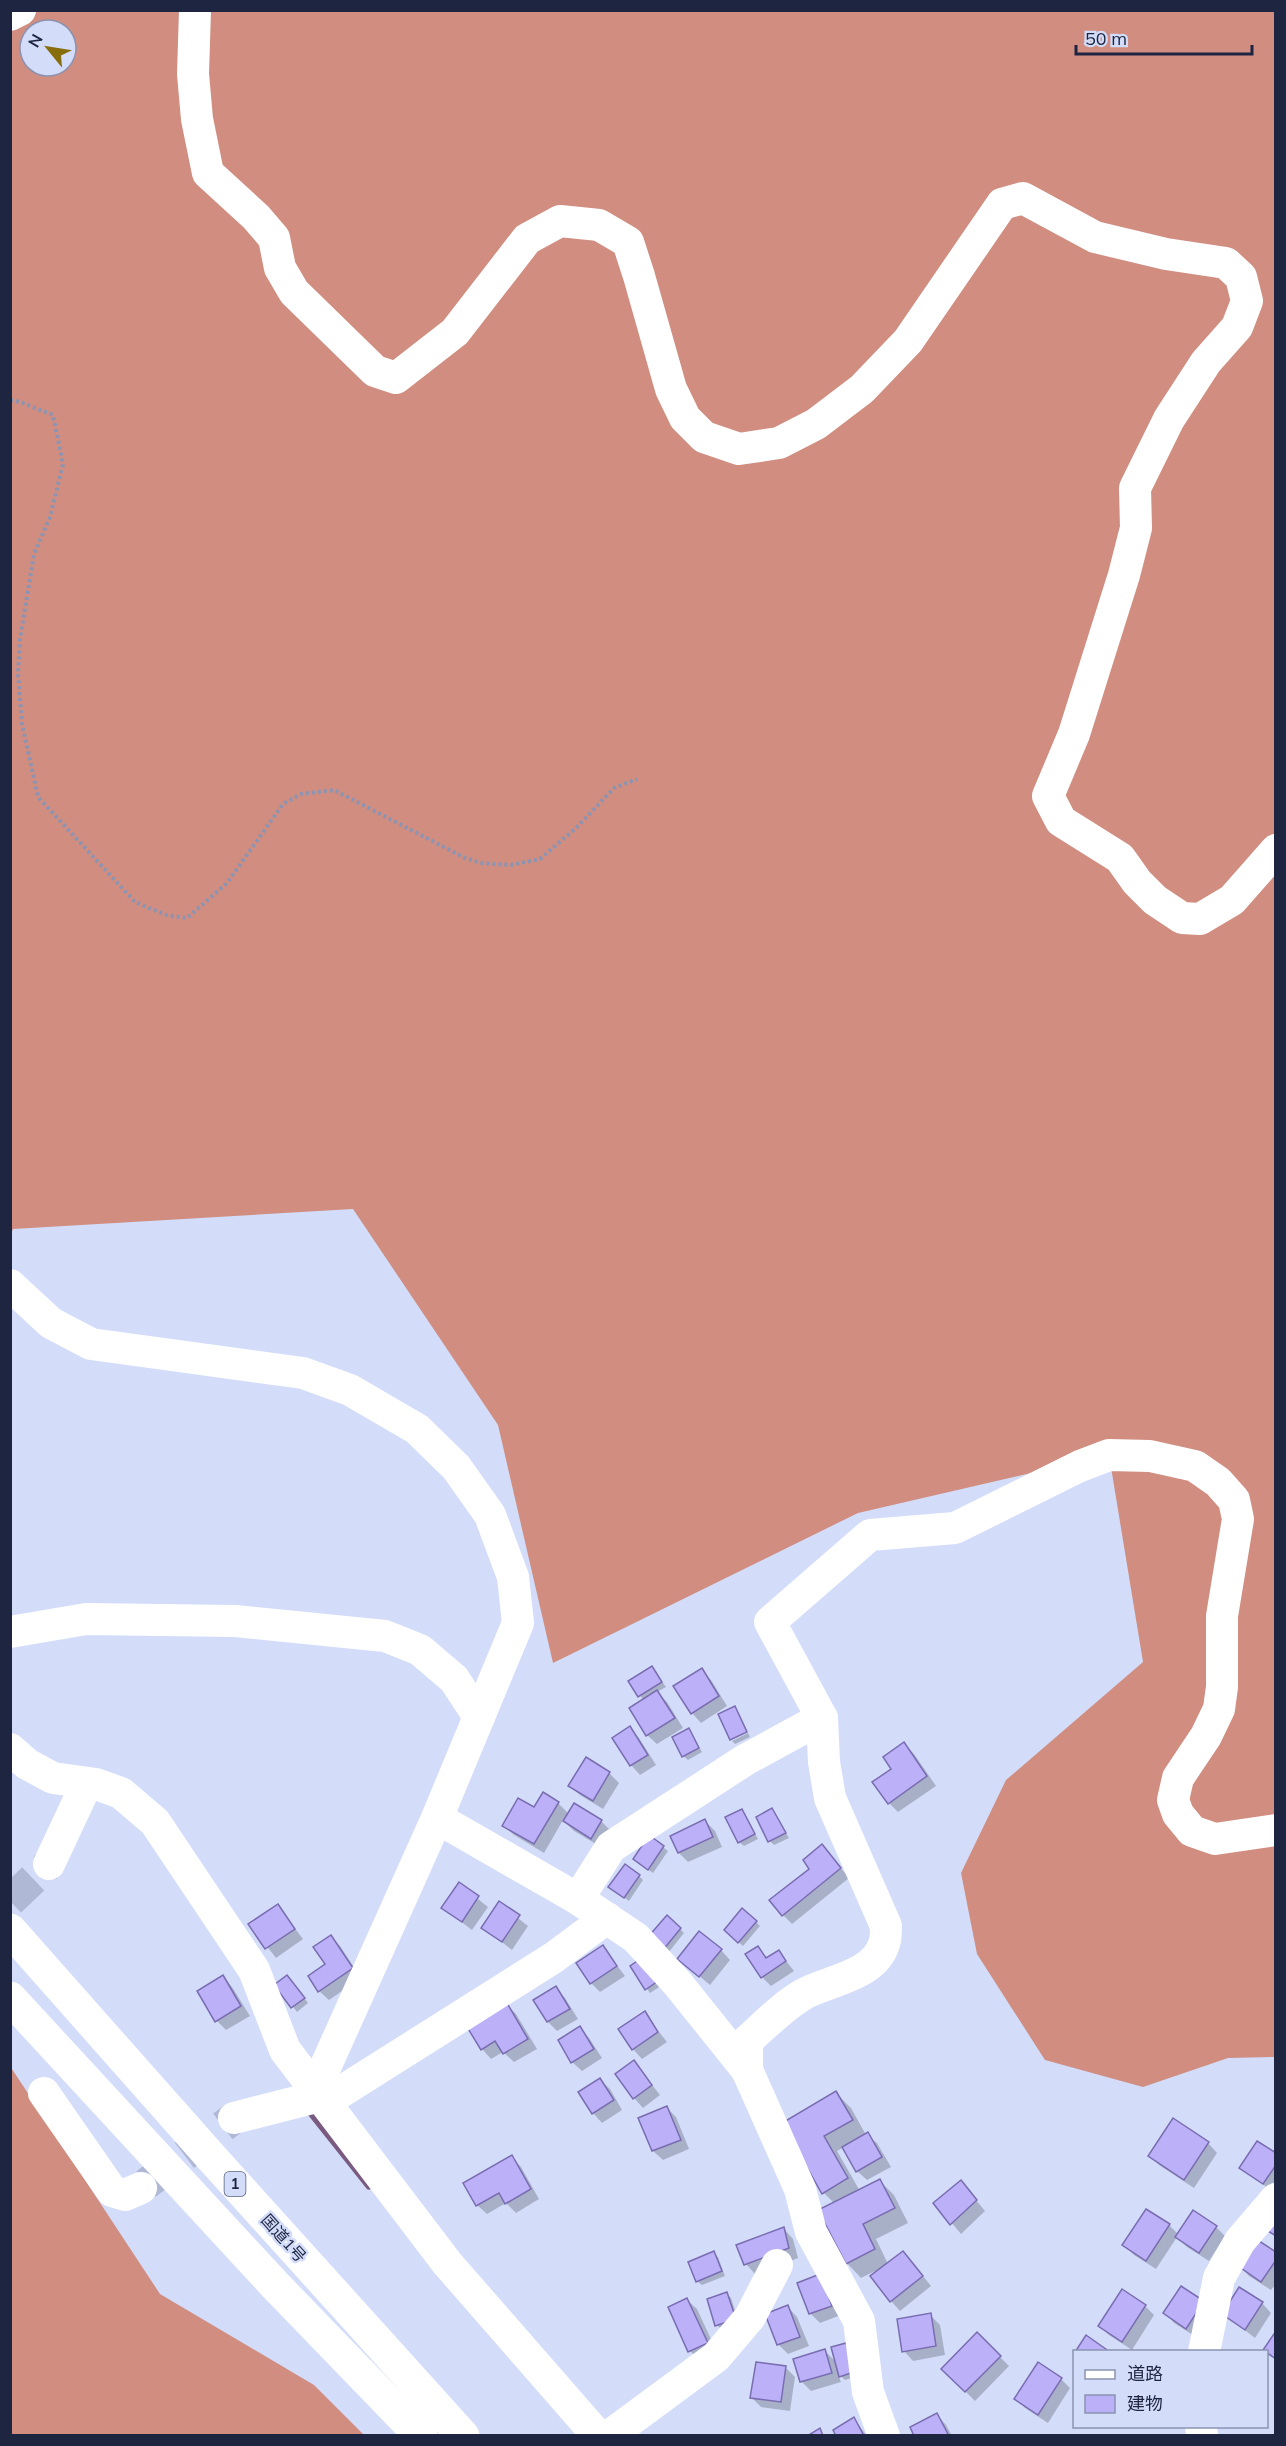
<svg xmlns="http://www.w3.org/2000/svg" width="1286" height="2446" viewBox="0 0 1286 2446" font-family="Mulish,'Noto Sans JP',sans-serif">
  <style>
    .forest { fill: #d08d80; fill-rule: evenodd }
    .shadow { fill: #0003 }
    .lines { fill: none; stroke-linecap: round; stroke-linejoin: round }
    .stream { stroke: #7a5a80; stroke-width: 7 }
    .building { fill: #bcb0f9; stroke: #796cb0; stroke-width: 1.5 }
    .minor-tunnel { stroke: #afb8d5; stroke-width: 32; stroke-dasharray: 32 16; stroke-linecap: butt }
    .path { stroke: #8c94b1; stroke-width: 4; stroke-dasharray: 3 3; stroke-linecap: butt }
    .minor { stroke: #fff; stroke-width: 32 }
    .highway { stroke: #fff; stroke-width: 33 }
    .labels { text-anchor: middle; stroke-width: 5; stroke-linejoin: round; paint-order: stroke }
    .shield { fill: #d3ddfa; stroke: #545c78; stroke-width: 1.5 }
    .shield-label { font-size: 15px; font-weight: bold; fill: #1e2540 }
    .street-label { font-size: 16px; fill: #1e2540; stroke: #d3ddfa }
  </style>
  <rect width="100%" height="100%" fill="#d3ddfa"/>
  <!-- forest -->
  <g class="forest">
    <path d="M11,11H1275V2057L1228,2058L1143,2087L1045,2060L977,1954L961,1873L1006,1780L1143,1662L1109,1455L858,1513L553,1663L498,1425L353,1209L13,1229L11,1234ZM30,30H66V66H30Z"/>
    <polygon points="10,2066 160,2294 314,2385 364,2435 11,2435"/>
  </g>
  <!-- shadow -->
  <g class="shadow">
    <polygon points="652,1668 666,1687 657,1692 667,1702 683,1728 657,1744 647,1735 644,1701 630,1681"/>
    <polygon points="701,1670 711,1680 727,1706 701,1723 692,1713"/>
    <polygon points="735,1708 747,1730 730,1738"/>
    <polygon points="629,1728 639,1738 656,1765 640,1775 631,1765 614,1738"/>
    <polygon points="689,1730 702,1752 688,1760 683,1756"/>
    <polygon points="748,1733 750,1737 735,1744 732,1741"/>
    <polygon points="904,1744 914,1754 936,1786 898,1812 889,1803 893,1769"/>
    <polygon points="587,1759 609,1773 619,1783 603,1809 580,1795 570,1786"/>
    <polygon points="558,1803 569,1814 574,1805 601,1821 611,1831 601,1847 574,1831 563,1820 544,1853 514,1835 504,1826 535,1809"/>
    <polygon points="772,1810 789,1838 774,1845 770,1841"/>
    <polygon points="742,1811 758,1839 744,1846 739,1842"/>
    <polygon points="705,1821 715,1831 722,1847 688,1862 679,1853"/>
    <polygon points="649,1837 668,1851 653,1873 639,1863"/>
    <polygon points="831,1856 849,1878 792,1924 783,1915"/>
    <polygon points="639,1876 643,1880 629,1901 610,1887"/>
    <polygon points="459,1884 488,1907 472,1930 443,1908"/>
    <polygon points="499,1903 528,1926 512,1950 483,1927"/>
    <polygon points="278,1906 303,1939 276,1958 250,1925"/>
    <polygon points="756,1922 760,1926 743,1946 730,1934"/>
    <polygon points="680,1929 684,1933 668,1953 650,1937"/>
    <polygon points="331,1937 340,1946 361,1978 329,2000 319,1991"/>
    <polygon points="603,1947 625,1976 600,1992 591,1983"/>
    <polygon points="758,1948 768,1959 779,1952 794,1971 771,1986 762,1977"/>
    <polygon points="721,1950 730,1960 710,1985 679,1959"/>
    <polygon points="632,1967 664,1984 650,1993"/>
    <polygon points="223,1977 232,1987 250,2016 226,2030 217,2021"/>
    <polygon points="291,1981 308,2003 297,2012 276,1985"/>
    <polygon points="556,1988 565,1998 578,2019 557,2031 548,2022 535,2001"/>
    <polygon points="507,2005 516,2014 537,2049 514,2062 503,2052 491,2059 482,2049 469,2027"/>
    <polygon points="644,2013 667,2042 642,2059 633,2049"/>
    <polygon points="580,2028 589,2038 602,2058 582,2071 572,2062"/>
    <polygon points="634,2062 660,2095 643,2108 634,2098"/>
    <polygon points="600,2080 610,2089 622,2110 602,2123 593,2113"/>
    <polygon points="836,2093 851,2108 866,2135 877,2143 891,2167 867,2180 857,2171 844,2147 837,2151 860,2191 880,2181 894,2195 908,2223 876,2239 888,2264 912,2262 931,2286 900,2311 891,2301 881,2268 861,2278 847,2263 835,2204 824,2193 784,2124"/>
    <polygon points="667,2108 676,2117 689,2149 663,2160 653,2151 640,2118"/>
    <polygon points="1173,2120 1208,2143 1217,2153 1194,2188 1159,2165 1150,2156"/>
    <polygon points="1276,2155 1276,2188 1273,2192 1241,2168"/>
    <polygon points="512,2157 521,2167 539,2199 516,2213 506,2203 487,2214 477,2205"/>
    <polygon points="961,2182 985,2211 961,2234 935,2203"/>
    <polygon points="1147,2211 1169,2225 1179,2235 1216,2227 1225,2236 1209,2261 1187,2247 1177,2237 1156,2269 1134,2255 1124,2245"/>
    <polygon points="784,2229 793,2239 798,2258 755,2274 746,2264"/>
    <polygon points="713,2253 718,2257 725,2276 702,2285 697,2281"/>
    <polygon points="1276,2254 1276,2284 1271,2290 1249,2276 1240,2266"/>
    <polygon points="820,2276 841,2315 820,2323 810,2313"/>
    <polygon points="727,2294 731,2298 739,2323 721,2329 717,2325"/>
    <polygon points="687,2300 697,2309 717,2352 699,2360 690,2351"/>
    <polygon points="1203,2303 1196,2337 1174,2323 1165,2313"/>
    <polygon points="1262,2303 1271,2313 1255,2338 1224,2314"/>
    <polygon points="1145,2306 1154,2315 1132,2350 1109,2335 1100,2326"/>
    <polygon points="788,2307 797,2317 809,2346 788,2354 778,2344 767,2315"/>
    <polygon points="930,2315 940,2325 945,2355 913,2361 904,2351"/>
    <polygon points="977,2334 1009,2366 975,2401 943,2369"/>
    <polygon points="825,2351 837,2363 858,2376 845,2380 838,2374 841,2382 811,2391 802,2382 795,2360"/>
    <polygon points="786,2368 795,2377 790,2411 761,2407 752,2398"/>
    <polygon points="1061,2379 1070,2388 1048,2423 1025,2408 1016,2399"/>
    <polygon points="937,2415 946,2425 952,2436 916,2436"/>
    <polygon points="854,2419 867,2436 838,2436"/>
  </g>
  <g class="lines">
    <!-- stream -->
    <polyline class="stream" points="307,2108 369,2186"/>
  </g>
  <!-- building -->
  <g class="building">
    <polygon points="652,1666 662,1682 638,1697 628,1681"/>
    <polygon points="702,1668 719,1696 691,1714 673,1686"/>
    <polygon points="657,1690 675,1718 646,1736 629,1708"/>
    <polygon points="735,1706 747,1732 730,1740 718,1714"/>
    <polygon points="630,1726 648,1755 630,1766 612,1738"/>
    <polygon points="689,1728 699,1748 682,1757 672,1737"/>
    <polygon points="904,1742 927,1776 888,1804 872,1782 891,1769 883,1757"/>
    <polygon points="586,1757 610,1772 593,1801 568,1786"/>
    <polygon points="543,1792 559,1802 534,1844 502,1826 518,1798 534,1807"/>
    <polygon points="574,1803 602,1820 591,1839 563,1821"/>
    <polygon points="772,1808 786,1833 768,1842 756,1817"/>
    <polygon points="742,1809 755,1834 738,1843 725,1817"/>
    <polygon points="705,1819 713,1837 678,1853 670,1836"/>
    <polygon points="649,1835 664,1846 648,1870 633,1859"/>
    <polygon points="822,1844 841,1868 782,1916 769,1900 809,1869 803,1860"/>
    <polygon points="625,1864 640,1875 624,1898 608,1887"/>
    <polygon points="459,1882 479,1896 462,1922 441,1908"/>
    <polygon points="499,1901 520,1915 502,1942 481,1928"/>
    <polygon points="278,1904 295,1929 265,1949 248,1924"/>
    <polygon points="742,1908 757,1921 738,1943 724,1930"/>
    <polygon points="667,1915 681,1928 663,1950 648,1937"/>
    <polygon points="699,1931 722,1949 699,1977 677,1959"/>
    <polygon points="331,1935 353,1968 318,1992 308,1976 325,1964 313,1947"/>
    <polygon points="603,1945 617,1966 590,1984 576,1963"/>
    <polygon points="758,1946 766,1958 779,1950 786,1961 761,1978 745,1954"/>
    <polygon points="646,1955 661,1979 645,1990 630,1966"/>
    <polygon points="223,1975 241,2006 215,2022 197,1991"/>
    <polygon points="287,1975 305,1998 291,2008 274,1985"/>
    <polygon points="556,1986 570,2009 547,2022 533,2000"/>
    <polygon points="507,2003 528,2039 503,2054 495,2041 481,2050 467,2027"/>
    <polygon points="645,2011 658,2032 632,2050 618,2029"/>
    <polygon points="580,2026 594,2049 571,2063 558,2040"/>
    <polygon points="634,2060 652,2085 633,2099 615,2074"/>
    <polygon points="600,2078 614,2100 592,2114 578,2092"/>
    <polygon points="836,2091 853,2120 824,2136 848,2178 822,2194 782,2123"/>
    <polygon points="667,2106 681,2140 652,2151 638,2118"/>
    <polygon points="1173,2118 1209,2142 1184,2180 1148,2156"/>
    <polygon points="868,2132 882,2157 856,2172 842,2147"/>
    <polygon points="1257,2141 1276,2153 1276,2165 1263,2184 1239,2168"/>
    <polygon points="512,2155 531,2189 505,2204 499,2193 476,2206 463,2183"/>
    <polygon points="880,2179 895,2208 863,2224 875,2249 846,2264 818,2210"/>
    <polygon points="961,2180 977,2200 950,2225 933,2203"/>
    <polygon points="1146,2209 1170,2224 1146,2261 1122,2245"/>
    <polygon points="1193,2210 1217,2226 1199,2253 1175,2237"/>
    <polygon points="1276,2219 1276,2236 1268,2231"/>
    <polygon points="784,2227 789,2248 744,2265 736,2245"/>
    <polygon points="1256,2239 1276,2252 1276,2260 1261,2282 1238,2266"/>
    <polygon points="714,2251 722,2271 696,2282 688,2262"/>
    <polygon points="903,2251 923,2276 890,2302 870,2276"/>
    <polygon points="820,2274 832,2306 809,2314 797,2283"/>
    <polygon points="1181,2286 1204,2301 1186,2329 1163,2313"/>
    <polygon points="1239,2287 1263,2302 1245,2330 1222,2314"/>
    <polygon points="1122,2289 1146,2305 1122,2342 1098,2326"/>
    <polygon points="727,2292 736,2319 715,2326 707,2299"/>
    <polygon points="687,2298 708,2343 688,2352 668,2307"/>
    <polygon points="788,2305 800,2337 777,2345 765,2314"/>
    <polygon points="931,2313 936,2346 902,2352 897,2319"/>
    <polygon points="1276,2331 1276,2359 1263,2350"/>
    <polygon points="977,2332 1001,2356 965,2392 941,2369"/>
    <polygon points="1086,2335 1110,2352 1075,2352"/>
    <polygon points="846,2343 854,2372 839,2377 831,2347"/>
    <polygon points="825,2349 832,2373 800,2382 793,2359"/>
    <polygon points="756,2362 786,2366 781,2402 750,2398"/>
    <polygon points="1038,2362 1062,2378 1038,2415 1014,2399"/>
    <polygon points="937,2413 949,2436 914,2436 910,2427"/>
    <polygon points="854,2417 864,2436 836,2436 833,2430"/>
    <polygon points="820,2428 823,2436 807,2436"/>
  </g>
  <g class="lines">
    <!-- minor-tunnel -->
    <g class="minor-tunnel">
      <polyline points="10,1901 49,1864"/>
      <polyline points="146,2184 234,2118"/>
    </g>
    <!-- path -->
    <polyline class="path" points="10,400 20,402 53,415 63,464 50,517 34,554 20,639 18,674 22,724 38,797 135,902 166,915 187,918 227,883 283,804 301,794 334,790 465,858 482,863 511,865 540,859 576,828 614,788 637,779"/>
    <!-- minor -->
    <g class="minor">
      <polyline points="195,10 193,74 197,119 208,173 256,217 274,238 280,268 294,292 375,371 396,378 455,332 527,239 560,221 599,225 628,242 639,276 671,389 685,418 704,437 739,449 779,443 816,424 862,389 908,341 1002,204 1023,198 1095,237 1166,254 1226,263 1241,277 1247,301 1237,327 1206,362 1169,419 1135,488 1136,528 1124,575 1074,734 1048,796 1061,821 1120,858 1137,882 1155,900 1182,918 1200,919 1232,900 1276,850"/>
      <polyline points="10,15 20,10"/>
      <polyline points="10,1285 51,1323 91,1344 303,1373 350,1390 417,1429 456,1467 490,1515 513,1577 518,1623 437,1818 315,2090"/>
      <polyline points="10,1632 86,1619 235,1621 385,1636 420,1650 454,1679 479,1717"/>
      <polyline points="10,1749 27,1764 53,1778 96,1784 121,1793 155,1822 254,1970 285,2050 447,2263 598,2436"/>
      <polyline points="437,1818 578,1899 636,1938 678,1984 747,2070"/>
      <polyline points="49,1864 87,1783"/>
      <polyline points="578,1899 611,1847 745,1760 822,1718"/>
      <polyline points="44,2093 112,2191 125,2195 141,2188"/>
      <polyline points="325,2102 553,1958 607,1918"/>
      <polyline points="234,2118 320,2096"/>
      <polyline points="1204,2352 1219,2278 1240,2241 1276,2199"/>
      <polyline points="1201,2426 1202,2436"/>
      <polyline points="609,2436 716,2357 750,2317 777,2265"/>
      <path d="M884,2436L868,2392L859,2321L811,2232L800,2189L747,2070V2041C765,2025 783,2006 804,1994C830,1980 874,1976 884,1944C886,1939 886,1931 886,1926L830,1798L824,1762L822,1718L770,1622L870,1535L955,1528L1080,1466L1109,1455L1150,1456L1195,1466L1218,1482L1234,1500L1238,1519L1222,1616V1687L1219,1709L1206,1736L1178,1778L1173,1800L1178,1814L1192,1831L1215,1839L1276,1830"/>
    </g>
    <!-- highway -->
    <g class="highway">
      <polyline points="10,1930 211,2157 463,2436"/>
      <polyline points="10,1998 274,2284 421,2436"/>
    </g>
  </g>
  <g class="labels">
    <!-- shield labels -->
    <rect class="shield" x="224.5" y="2172" width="21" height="24" rx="4.5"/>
    <g class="shield-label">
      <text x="235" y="2189">1</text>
    </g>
    <!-- street labels -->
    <g class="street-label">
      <text transform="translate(284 2238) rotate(48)" y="6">国道1号</text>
    </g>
  </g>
  <!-- border -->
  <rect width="1286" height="2446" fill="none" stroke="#1e2540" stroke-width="24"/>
  <!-- legend -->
  <rect x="1073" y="2350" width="195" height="78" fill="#d3ddfa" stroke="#8b93b0" stroke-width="1.5"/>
  <rect x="1085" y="2370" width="30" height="9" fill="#ffffff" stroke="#8b93b0" stroke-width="1.5"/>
  <text x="1127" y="2380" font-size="18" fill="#1e2540">道路</text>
  <rect x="1085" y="2395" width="30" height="18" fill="#bcb0f9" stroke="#8b93b0" stroke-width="1.5"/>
  <text x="1127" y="2410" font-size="18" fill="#1e2540">建物</text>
  <!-- north arrow -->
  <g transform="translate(48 48) rotate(300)"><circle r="28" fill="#d3ddfa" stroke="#8b93b0" stroke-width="1.5"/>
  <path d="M0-4.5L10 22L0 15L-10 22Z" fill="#886d0c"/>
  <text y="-9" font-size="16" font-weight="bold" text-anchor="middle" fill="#1e2540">N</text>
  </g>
  <!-- scale -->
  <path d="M1076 45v9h176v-9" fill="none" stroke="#1e2540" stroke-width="3"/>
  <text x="1085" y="45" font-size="18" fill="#1e2540" stroke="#d3ddfa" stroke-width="4.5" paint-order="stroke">50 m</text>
</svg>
